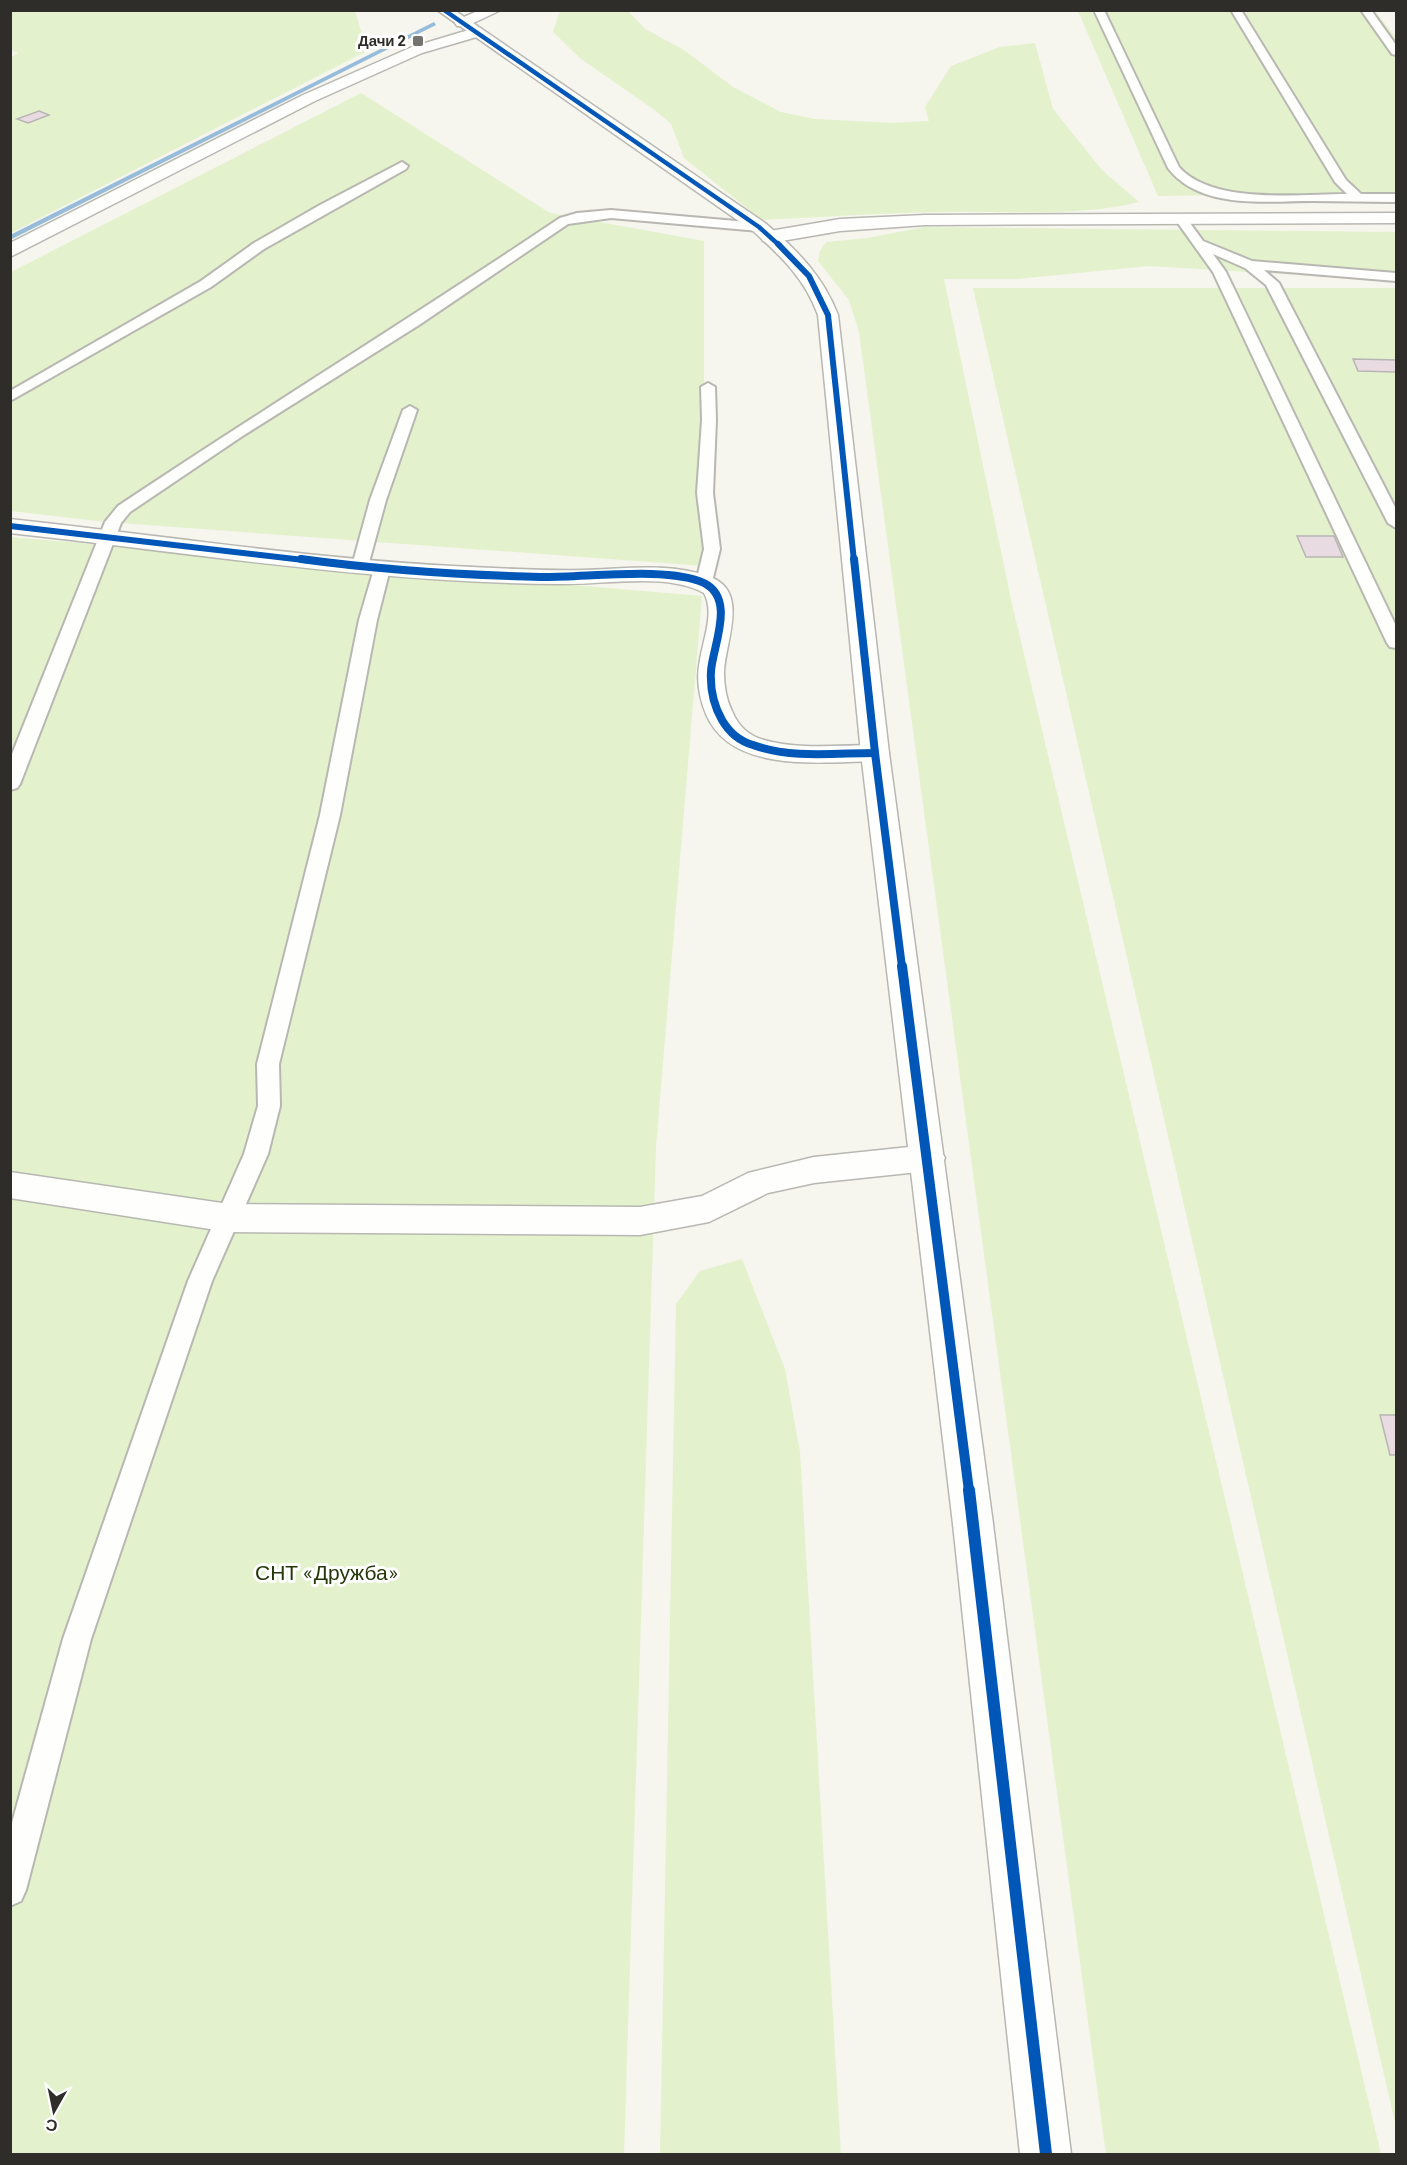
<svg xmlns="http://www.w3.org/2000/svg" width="1407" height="2165" viewBox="0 0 1407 2165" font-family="Barlow,sans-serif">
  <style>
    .green { fill: #e3f2cc }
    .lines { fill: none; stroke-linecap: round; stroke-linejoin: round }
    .stream { fill: #97bcdb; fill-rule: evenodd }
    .building { fill: #e8dce2; stroke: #b8b5b4; stroke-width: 1.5 }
    .service-casing { stroke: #b8b7b2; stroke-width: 4 }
    .minor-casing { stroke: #b8b7b2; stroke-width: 3 }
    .tertiary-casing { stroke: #b8b7b2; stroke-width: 3 }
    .service { fill: #fefefc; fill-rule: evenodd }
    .minor { fill: #fefefc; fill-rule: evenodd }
    .tertiary { fill: #fefefc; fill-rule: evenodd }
    .cycleway-far4-casing { stroke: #fff; stroke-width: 6 }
    .cycleway-far3-casing { stroke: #fff; stroke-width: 8 }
    .cycleway-far2-casing { stroke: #fff; stroke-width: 10 }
    .cycleway-far1-casing { stroke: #fff; stroke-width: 14 }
    .cycleway-casing { stroke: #fff; stroke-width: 16 }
    .cycleway-far4 { stroke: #0057b8; stroke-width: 4.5 }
    .cycleway-far3 { stroke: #0057b8; stroke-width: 6 }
    .cycleway-far2 { stroke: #0057b8; stroke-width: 8 }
    .cycleway-far1 { stroke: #0057b8; stroke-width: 10 }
    .cycleway { stroke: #0057b8; stroke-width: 12 }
    .poi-dot { fill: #74736e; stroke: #fff; stroke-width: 2 }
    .labels { text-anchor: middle; stroke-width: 6; stroke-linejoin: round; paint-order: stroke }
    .far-poi-label { font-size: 15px; font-weight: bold; fill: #2e2d29; stroke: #fff; text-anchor: end }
    .near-park-label { font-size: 21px; fill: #253709; stroke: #fff }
  </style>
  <rect width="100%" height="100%" fill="#f6f5ee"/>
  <!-- green -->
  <g class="green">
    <polygon points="11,11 355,11 367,51 11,233 10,58 18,53 11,50"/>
    <path d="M560,11H628L645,29L684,50L733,87L781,112L815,119L892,123L929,121L925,107L951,66L1000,47L1035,43L1053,109L1102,170L1139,202C1075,218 1005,210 940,212C880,213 821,217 762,220L684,158L671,124L656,111L581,59L553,32Z"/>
    <polygon points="1078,11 1375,11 1396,38 1396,193 1158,196"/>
    <polygon points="361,93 550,213 704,241 704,566 106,522 11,511 11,272"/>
    <polygon points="925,227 1396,232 1396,275 1347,278 1149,266 1017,279 944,279 1012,604 1381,2154 1106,2154 859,332 849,300 818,261 820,251 826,242 867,238"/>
    <polygon points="973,288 1396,288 1396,2127"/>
    <polygon points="10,537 702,596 656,1146 624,2154 11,2154"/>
    <polygon points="742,1259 785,1369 800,1452 841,2154 660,2154 676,1304 700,1271"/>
  </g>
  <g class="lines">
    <!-- stream -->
    <polygon class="stream" points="434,22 436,25 10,240 10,235"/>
  </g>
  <!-- building -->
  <g class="building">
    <polygon points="39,111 49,115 28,123 17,119"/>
    <polygon points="1353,359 1396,360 1396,372 1358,371"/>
    <polygon points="1297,536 1334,536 1343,557 1306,557"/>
    <polygon points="1380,1415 1396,1415 1396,1455 1390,1455"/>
  </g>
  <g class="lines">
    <defs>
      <g id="service">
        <path d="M1094,10H1104L1179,167C1213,205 1299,194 1347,194L1335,182L1231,10H1241L1346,180L1361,194H1396V202C1369,202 1341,201 1313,201C1266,201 1200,210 1168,168Z"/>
        <polygon points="1361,10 1371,10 1396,45 1396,55 1392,54"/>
        <polygon points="402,162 408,166 406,169 264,249 211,287 10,401 10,391 201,281 254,243 320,205"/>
        <path d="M611,210L759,223L765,227L759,231L611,218L568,224L419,325L241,437L130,512L121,523L20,784L17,788L10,790V759L105,522L118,506C265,408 414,316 560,218L577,213Z"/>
        <polygon points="1181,215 1185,216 1203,241 1252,261 1396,273 1396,281 1264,270 1279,283 1396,509 1396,528 1388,523 1266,285 1245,268 1213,254 1226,272 1396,626 1396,648 1390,647 1387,643 1213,272 1175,219"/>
        <polygon points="708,383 715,387 716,420 713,493 720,549 712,582 704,587 696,582 704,549 697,493 702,420 701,387"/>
        <polygon points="410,406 417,410 386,500 368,566 366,569 354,569 352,566 370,500 403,410"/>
        <polygon points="382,564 390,569 377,620 340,815 279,1064 280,1106 268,1154 212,1281 91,1639 26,1890 21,1901 10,1906 10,1830 63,1639 188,1281 244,1154 258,1106 257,1064 320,815 359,620 374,569"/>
      </g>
      <g id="minor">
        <polygon points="480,10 501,10 467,26 457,26 455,23 457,20"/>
        <polygon points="475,28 483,33 480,36 422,53 315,101 10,257 10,243 303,95 412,47"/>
        <polygon points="1396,213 1396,223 925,225 840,231 770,243 763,241 761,237 763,233 770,231 840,219 925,215"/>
        <path d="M10,519C158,535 305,558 453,566C496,568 540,571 584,570C625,569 670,562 710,577C750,591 725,642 724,672C724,685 726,699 732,711C738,726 749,736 764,740C799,750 839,745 875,745L885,747L889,753L885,759L875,761C821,762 731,774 706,714C699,697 696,678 700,660C703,640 715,612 704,593C667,572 602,585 560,584C376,583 193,553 10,533Z"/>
        <polygon points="928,1145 940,1149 945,1158 940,1167 928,1171 814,1183 768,1193 709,1222 640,1235 229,1232 10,1198 10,1172 229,1204 640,1207 702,1196 748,1173 814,1157"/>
      </g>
      <path id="tertiary" d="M437,10H454L765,223C797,250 823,276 838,315L889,753L993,1524L1071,2154H1020L953,1524L861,753L818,315C805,279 781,256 753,231Z"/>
    </defs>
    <!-- service casing -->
    <use href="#service" class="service-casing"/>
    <!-- minor casing -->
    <use href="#minor" class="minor-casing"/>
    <!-- tertiary casing -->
    <use href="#tertiary" class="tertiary-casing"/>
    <!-- service -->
    <use href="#service" class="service"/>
    <!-- minor -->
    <use href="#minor" class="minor"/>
    <!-- tertiary -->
    <use href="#tertiary" class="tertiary"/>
    <defs>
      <polyline id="cycleway-far4" points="444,10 759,227 780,246"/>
      <g id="cycleway-far3">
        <polyline points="778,244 809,276 828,315 854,561"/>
        <polyline points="10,526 312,561"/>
      </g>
      <g id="cycleway-far2">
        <path d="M301,559C381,570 461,575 541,577C584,578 668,566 704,583C736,599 713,645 711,671C710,688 714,706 722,720C729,732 739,741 753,745C791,759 836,753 875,753"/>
        <polyline points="854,559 875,753 902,967"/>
      </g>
      <polyline id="cycleway-far1" points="902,966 969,1491"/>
      <polyline id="cycleway" points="969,1490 1046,2154"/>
    </defs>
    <!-- cycleway-far4 casing -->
    <use href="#cycleway-far4" class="cycleway-far4-casing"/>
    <!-- cycleway-far3 casing -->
    <use href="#cycleway-far3" class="cycleway-far3-casing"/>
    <!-- cycleway-far2 casing -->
    <use href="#cycleway-far2" class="cycleway-far2-casing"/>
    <!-- cycleway-far1 casing -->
    <use href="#cycleway-far1" class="cycleway-far1-casing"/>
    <!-- cycleway casing -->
    <use href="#cycleway" class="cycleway-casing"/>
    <!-- cycleway-far4 -->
    <use href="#cycleway-far4" class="cycleway-far4"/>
    <!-- cycleway-far3 -->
    <use href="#cycleway-far3" class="cycleway-far3"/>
    <!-- cycleway-far2 -->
    <use href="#cycleway-far2" class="cycleway-far2"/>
    <!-- cycleway-far1 -->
    <use href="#cycleway-far1" class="cycleway-far1"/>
    <!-- cycleway -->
    <use href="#cycleway" class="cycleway"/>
  </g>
  <!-- markers -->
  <rect class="poi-dot" x="412" y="35" width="12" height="12" rx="3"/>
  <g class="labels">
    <!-- far-poi labels -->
    <g class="far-poi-label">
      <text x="406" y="46">Дачи 2</text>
    </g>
    <!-- near-park labels -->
    <g class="near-park-label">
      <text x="327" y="1580">СНТ «Дружба»</text>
    </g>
  </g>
  <!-- border -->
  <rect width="1407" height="2165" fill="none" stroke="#2e2d29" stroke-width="24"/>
  <!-- north arrow -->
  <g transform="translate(54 2111) rotate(189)" stroke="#ffffff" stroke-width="4.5" paint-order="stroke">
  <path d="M0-4.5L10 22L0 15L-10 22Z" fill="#2e2d29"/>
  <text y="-9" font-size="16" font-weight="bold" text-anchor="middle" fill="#2e2d29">С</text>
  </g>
</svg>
